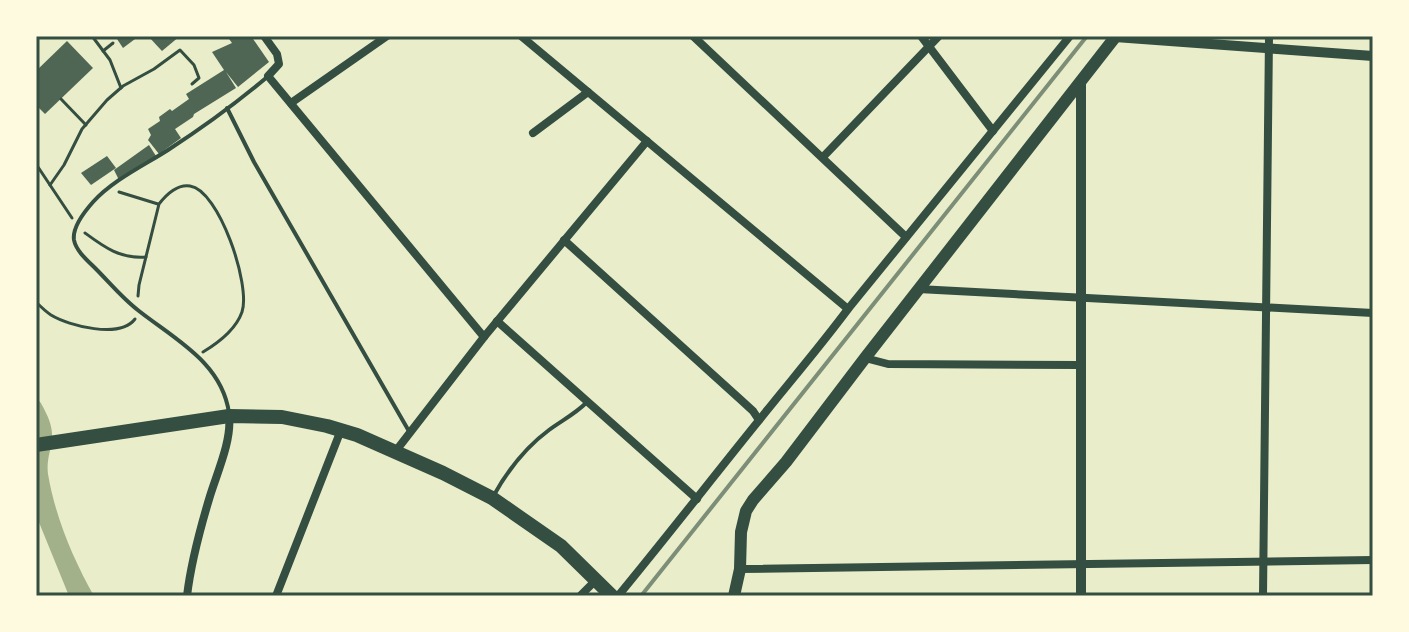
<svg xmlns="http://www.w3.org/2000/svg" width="1409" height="632" viewBox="0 0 1409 632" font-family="'Sofia Sans Condensed',sans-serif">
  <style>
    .water { fill: #a3b18a }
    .building { fill: #4f6655 }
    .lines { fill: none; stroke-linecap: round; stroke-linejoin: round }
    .path { stroke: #344e41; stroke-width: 3 }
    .service { stroke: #344e41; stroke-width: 4 }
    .minor { stroke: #344e41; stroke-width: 8 }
    .tertiary { stroke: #344e41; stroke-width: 10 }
    .secondary { stroke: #344e41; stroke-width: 12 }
    .primary { stroke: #344e41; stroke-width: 14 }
    .rail { stroke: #7c8e77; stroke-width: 4 }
    .neatline { fill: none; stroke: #344e41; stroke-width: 3 }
  </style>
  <rect width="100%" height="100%" fill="#e9edc9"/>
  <!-- water -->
  <path class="water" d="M36,398C42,403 43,407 46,413C60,441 45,450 48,474C55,516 73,559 94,596H69L36,515Z"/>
  <!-- building -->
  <g class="building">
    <polygon points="115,36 139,36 123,48"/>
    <polygon points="148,36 180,36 162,51"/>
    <polygon points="227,36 251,36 269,62 238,87 226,72 236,88 194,114 193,117 175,129 181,138 159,154 148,140 151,135 148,129 160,121 159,117 170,109 172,111 189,99 186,94 224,70 212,52 232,43"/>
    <polygon points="67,41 93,68 45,114 36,105 36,71"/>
    <polygon points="149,145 156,156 119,180 114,170"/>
    <polygon points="107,156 116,168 91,185 81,173"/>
  </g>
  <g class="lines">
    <!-- path -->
    <g class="path">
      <polyline points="92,36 110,60 121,88"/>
      <polyline points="103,51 113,43"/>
      <polyline points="61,99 86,125"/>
      <polyline points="36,164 72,218"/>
      <polyline points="50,185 64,165 82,129 107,100 123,86 154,69 180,50 194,65 199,78 192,84"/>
      <polyline points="119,192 158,204"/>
      <path d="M85,233C104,247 120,259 146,257"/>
      <path d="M138,296L139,285L159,204C166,195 177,184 190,186C219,190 251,285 242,312C236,329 218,343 203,352"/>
      <path d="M36,302C41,307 45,311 51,315C69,326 120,339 135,319"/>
    </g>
    <!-- service -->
    <g class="service">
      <polyline points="227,108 254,162 410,433"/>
      <path d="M229,413C222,363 176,340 139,311C123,299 110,283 96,269C88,261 76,251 74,240C72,227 85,211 93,202C113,180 143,166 168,150C202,128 235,104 266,78"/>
      <path d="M494,495C508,470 526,447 549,430C561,421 575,414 586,403"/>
    </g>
    <!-- minor -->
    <g class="minor">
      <polyline points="264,36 277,54 279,64 268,76 484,337"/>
      <polyline points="521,36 848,309"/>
      <polyline points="693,36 906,237"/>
      <polyline points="921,36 993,131"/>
      <polyline points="291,103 387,36"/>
      <polyline points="533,133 588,92"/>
      <polyline points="823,157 939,36"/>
      <polyline points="564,240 741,400 753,411 759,420"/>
      <polyline points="918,289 1373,313"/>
      <polyline points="497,321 697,499"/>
      <polyline points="865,358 888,364 1080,365"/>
      <polyline points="395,452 484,337 647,141"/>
      <polyline points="740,569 1373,560"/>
      <path d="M187,596C191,562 200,529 210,496C217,473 232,440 229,416"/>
      <polyline points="276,596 341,430"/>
      <polyline points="580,596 595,581"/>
      <path d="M618,596C665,539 710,481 756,424C787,385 819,348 848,309L1070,36"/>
      <polyline points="1263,596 1269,36"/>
    </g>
    <!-- tertiary -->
    <g class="tertiary">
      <polyline points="1115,37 1373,56"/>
      <polyline points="1081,81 1081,596"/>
    </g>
    <!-- secondary -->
    <polyline class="secondary" points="734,596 740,569 741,532 746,511 753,500 786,462 865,358 1116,36"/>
    <!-- primary -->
    <polyline class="primary" points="36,445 229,416 282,417 327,426 357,435 443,473 492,498 561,546 612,596"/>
    <!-- rail -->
    <polyline class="rail" points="641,596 1087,36"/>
  </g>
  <!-- border -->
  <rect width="1409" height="632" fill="none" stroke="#fefae0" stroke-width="76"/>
  <rect x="38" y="38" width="1333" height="556" class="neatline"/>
</svg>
